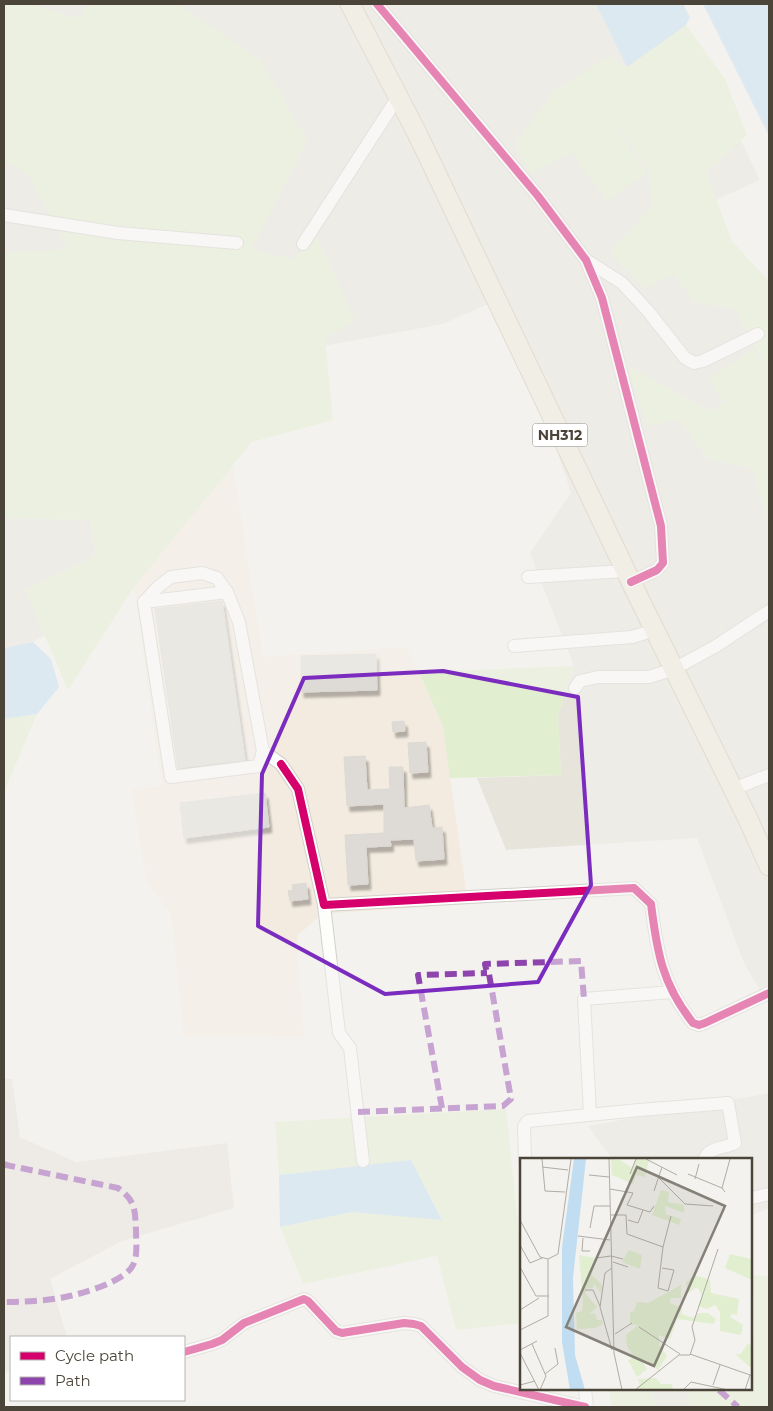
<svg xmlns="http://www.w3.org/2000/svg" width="773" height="1411" viewBox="0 0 773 1411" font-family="Montserrat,sans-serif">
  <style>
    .residential { fill: #e7e4dc }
    .commercial { fill: #f3ebdf }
    .industrial { fill: #e6e2de }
    .green { fill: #e1eecf }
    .water { fill: #c0ddf1 }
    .building { fill: #dedbd6; stroke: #dcd9d4; filter: url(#shadow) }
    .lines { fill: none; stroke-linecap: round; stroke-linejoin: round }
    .minor-casing { stroke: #d2d0cb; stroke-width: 14 }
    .highway-casing { stroke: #ccbfa9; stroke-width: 21 }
    .minor { stroke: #fdfdfc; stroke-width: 12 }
    .highway { stroke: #ede8db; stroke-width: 19 }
    .quiet { stroke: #8e44ad; stroke-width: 6; stroke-dasharray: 12 6; stroke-linecap: butt }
    .cycleway-casing { stroke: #fff; stroke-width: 11 }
    .cycleway { stroke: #d6006c; stroke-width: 8 }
    .marked { fill: none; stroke: #7b2cbf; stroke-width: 4; stroke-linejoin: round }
    .labels { text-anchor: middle; stroke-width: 5; stroke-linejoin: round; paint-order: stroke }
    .shield { fill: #fff; stroke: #817c74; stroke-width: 1 }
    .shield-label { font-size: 14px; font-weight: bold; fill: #4b4439 }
    .inset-road { fill: none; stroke: #b0aca6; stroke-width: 1 }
    .view { fill: #868178; fill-opacity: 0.15; stroke: #868178; stroke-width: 2.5 }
    .inset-edge { fill: none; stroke: #4b4439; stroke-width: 2.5 }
  </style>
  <defs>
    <filter id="shadow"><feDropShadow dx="3" dy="5.5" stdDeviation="1" flood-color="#0004"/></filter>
  </defs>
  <rect width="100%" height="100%" fill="#f4f2ee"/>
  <!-- residential -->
  <g class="residential">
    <polygon points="4,4 675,4 760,180 616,246 675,274 694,301 735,309 769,372 710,412 628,366 679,419 709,459 753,468 769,527 769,1005 744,963 697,838 506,850 477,778 561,775 558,716 574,666 530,553 571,493 506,296 443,324 4,405"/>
    <polygon points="4,518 90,520 96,556 25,590 45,635 33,642 4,648"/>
    <polygon points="769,1093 769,1208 752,1215 752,1160 613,1160 588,1126"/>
    <polygon points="752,1261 754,1350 752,1351"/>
    <polygon points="653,1390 688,1390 691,1407 655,1407"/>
  </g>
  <!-- commercial -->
  <polygon class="commercial" points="233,465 263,657 406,647 419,672 443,727 468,904 322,914 297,936 304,1037 184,1036 171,914 147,883 131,790 162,785 134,587"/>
  <!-- industrial -->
  <polygon class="industrial" points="4,1079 12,1079 20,1137 76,1162 227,1143 234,1208 122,1241 50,1279 67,1337 11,1337 11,1371 4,1372"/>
  <!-- green -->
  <g class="green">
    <polygon points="4,4 27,4 81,19 86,4 178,4 260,60 307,140 251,250 293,259 316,236 355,320 325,338 333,420 252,442 134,587 68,690 25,590 96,556 90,520 4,518 4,253 68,249 29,175 4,160"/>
    <polygon points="686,25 725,79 747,135 706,172 732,241 769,281 769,527 753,468 709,459 679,419 648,426 627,365 710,412 724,402 709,379 753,349 766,366 735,309 694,301 675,274 644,288 611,252 652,207 648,168 617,128 615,129 647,173 607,201 571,152 530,174 515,143 555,91 609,56 627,67"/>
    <polygon points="574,666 558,716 561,775 450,778 443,727 419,672"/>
    <polygon points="37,714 4,792 4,719"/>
    <polygon points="506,1109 522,1262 522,1323 456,1330 437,1256 303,1284 280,1227 352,1212 442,1219 411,1160 279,1175 275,1122"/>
    <polygon points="753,1275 769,1276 769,1407 691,1407 688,1390 752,1390 752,1351 754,1350"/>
    <polygon points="609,1390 653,1390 655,1407 611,1407"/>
  </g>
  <!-- water -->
  <g class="water">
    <polygon points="596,4 683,4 690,17 686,25 627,67"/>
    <polygon points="703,4 769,4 769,136"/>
    <polygon points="33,642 51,659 59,687 37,714 4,719 4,648"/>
    <polygon points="411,1160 442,1220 352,1212 280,1227 279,1175"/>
  </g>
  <!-- building -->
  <g class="building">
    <polygon points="222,601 245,760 178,768 155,609"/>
    <polygon points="376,654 377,690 301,692 301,656"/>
    <polygon points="404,721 405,731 393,732 392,722"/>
    <polygon points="426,742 428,772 410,773 408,743"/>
    <polygon points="365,756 367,790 390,789 389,767 403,767 404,808 429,805 432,828 442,827 444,859 416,861 414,839 390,840 391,846 366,847 368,884 348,885 345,835 384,833 384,804 347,806 344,757"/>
    <polygon points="265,793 269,827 184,838 180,803"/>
    <polygon points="306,883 308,899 290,901 288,891 293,890 292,885"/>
  </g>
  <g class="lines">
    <defs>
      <g id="minor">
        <polyline points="377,4 538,196 586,260 602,298 661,526 663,563 657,570 631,582"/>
        <polyline points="4,215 118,233 237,243"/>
        <polyline points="303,244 398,97"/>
        <polyline points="586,260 622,283 648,311 685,358 694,363 703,361 758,334"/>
        <polyline points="528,577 625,571"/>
        <polyline points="144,602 158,587 171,577 202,573 217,578 227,592"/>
        <polyline points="514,646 632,637 655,630"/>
        <polyline points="575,688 580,681 598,677 649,677 674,669 716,646 769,611"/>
        <path d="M263,751L259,766L171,777L144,602L227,592L239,622L263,751L281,764L298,789L324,905L634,888L651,904C657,952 662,984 693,1023L699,1025L705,1023L769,993"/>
        <polyline points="733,789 769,775"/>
        <polyline points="324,905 339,1033 350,1048 363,1161"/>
        <polyline points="590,1114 584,999 672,992"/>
        <path d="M525,1160L524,1126L528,1121L639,1110L728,1103L735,1143C724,1149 709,1146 704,1160"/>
        <polyline points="752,1198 769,1194"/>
        <polyline points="184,1352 212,1344 222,1340 244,1323 304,1299 308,1301 336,1331 342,1333 404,1323 414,1324 421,1326 462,1367 480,1380 494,1386 585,1407"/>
        <polyline points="585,1390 587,1407"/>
      </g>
      <polyline id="highway" points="350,4 417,133 631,582 748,819 769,866"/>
    </defs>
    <!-- minor casing -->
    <use href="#minor" class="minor-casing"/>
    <!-- highway casing -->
    <use href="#highway" class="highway-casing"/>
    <!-- minor -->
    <use href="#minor" class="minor"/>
    <!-- highway -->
    <use href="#highway" class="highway"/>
    <!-- quiet -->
    <g class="quiet">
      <polyline points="442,1108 418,975 487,973"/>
      <polyline points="358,1112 503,1106 511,1099 489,974 487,973 485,964 581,961 584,999"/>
      <path d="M4,1163L6,1165L118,1188C136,1201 135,1210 136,1231C136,1242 138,1255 133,1265C126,1281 82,1294 65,1297C46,1301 23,1302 4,1302"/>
      <polyline points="719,1390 738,1407"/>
    </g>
    <defs>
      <g id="cycleway">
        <polyline points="377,4 538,196 586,260 602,298 661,526 663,563 657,570 631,582"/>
        <path d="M281,764L298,789L324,905L634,888L651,904C657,952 662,984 693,1023L699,1025L705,1023L769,993"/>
        <polyline points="184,1352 212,1344 222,1340 244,1323 304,1299 308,1301 336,1331 342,1333 404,1323 414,1324 421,1326 462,1367 480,1380 494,1386 585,1407"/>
      </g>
    </defs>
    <!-- cycleway casing -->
    <use href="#cycleway" class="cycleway-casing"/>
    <!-- cycleway -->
    <use href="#cycleway" class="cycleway"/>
  </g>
  <!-- marked area -->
  <path d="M0 0H773V1411H0ZM443,671L578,697L591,885L538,982L385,994L258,926L262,774L304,678Z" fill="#f4f2ee" fill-opacity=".55" fill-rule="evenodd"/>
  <path class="marked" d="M443,671L578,697L591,885L538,982L385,994L258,926L262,774L304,678Z"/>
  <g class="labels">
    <!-- shield labels -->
    <rect class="shield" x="532.5" y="423.5" width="55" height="23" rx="4"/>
    <g class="shield-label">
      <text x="560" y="440">NH312</text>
    </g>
  </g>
  <!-- overview -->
  <g transform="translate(520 1158)">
    <rect width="232" height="232" fill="#f4f2ee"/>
    <path d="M91,1L100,2L112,10L115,1H124L129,3L125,19L116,17L113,26L92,17ZM141,32L149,34L148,44L164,47V55L145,48L146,56L161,61L159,67L132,57ZM109,92L122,97L120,111L102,104ZM210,96L232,101V122L205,110ZM59,97L75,100L72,117L82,127L81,135L74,126L73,130L66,131V136L77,149L69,156L75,155L77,162H82L83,166L75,170L57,171L56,155L62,153L63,144ZM174,117L190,122L191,135L219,141L217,157L212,156L210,159L223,167L221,177L200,173V154L195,147L187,151L178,148L182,137L177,129L168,135L166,125ZM161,127V140H151L150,145L162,150V156L173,160L179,155H188L196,161L194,166L157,161L150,181L139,177V187L147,198L138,212L126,202L123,205L127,211L117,219L108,202L114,199L107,188L106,177L118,167L110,166V154L114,153L117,144L128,145ZM228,185L232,188V209H230L215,196H221ZM136,220L141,226H152L153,232H114L120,227L118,221Z" fill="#e1eecf"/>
    <path d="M54,1H66L53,120L55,197L65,232H50L42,184V89Z" fill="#c0ddf1"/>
    <path class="inset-road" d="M22,1L25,33L45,34M89,1L94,195L102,232M126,1L157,17M22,9L48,12M110,16L116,1M168,16L202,30M69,17L89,19M138,19L165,46L193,48M175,21L179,6M90,31L113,35L107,47L130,54L134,48M134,33L142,9M205,34L202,30L210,1M91,57H106L107,76L143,89L138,130L148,133L154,112L142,110M0,62L20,99L28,101M108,62L118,65L123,52M70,70L74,48H90M58,78L90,82M63,80L62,93H70M0,87L10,105L22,100M143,89L151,58M76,100L91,98L103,101M93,104L108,109M0,109L16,138H29M92,110L85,115L80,149L92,192M65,132H73L80,148M0,152L19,140M119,169L160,196M0,172L28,158V101L38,96L51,1M95,176L112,165M12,186L26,218L20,232M0,192L17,183M0,195L19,232M170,196L233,218M25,216L38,206L35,190M0,227L15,223M193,227L200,207M115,232L159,197H170L175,182L172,169L198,91M163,232L171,224L208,232M225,232L230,217"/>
    <path class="view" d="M117,9L205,48L134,208L46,169Z"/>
    <rect width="232" height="232" class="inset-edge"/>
  </g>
  <!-- border -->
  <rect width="773" height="1411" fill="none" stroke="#4b4439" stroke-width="10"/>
  <!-- legend -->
  <rect x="10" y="1336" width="175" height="65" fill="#ffffff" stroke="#b7b4b0"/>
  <rect x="20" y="1352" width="25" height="8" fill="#d6006c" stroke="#b7b4b0"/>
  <text x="55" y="1361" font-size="15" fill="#4b4439">Cycle path</text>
  <rect x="20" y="1377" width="25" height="8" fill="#8e44ad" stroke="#b7b4b0"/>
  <text x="55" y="1386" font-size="15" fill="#4b4439">Path</text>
</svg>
